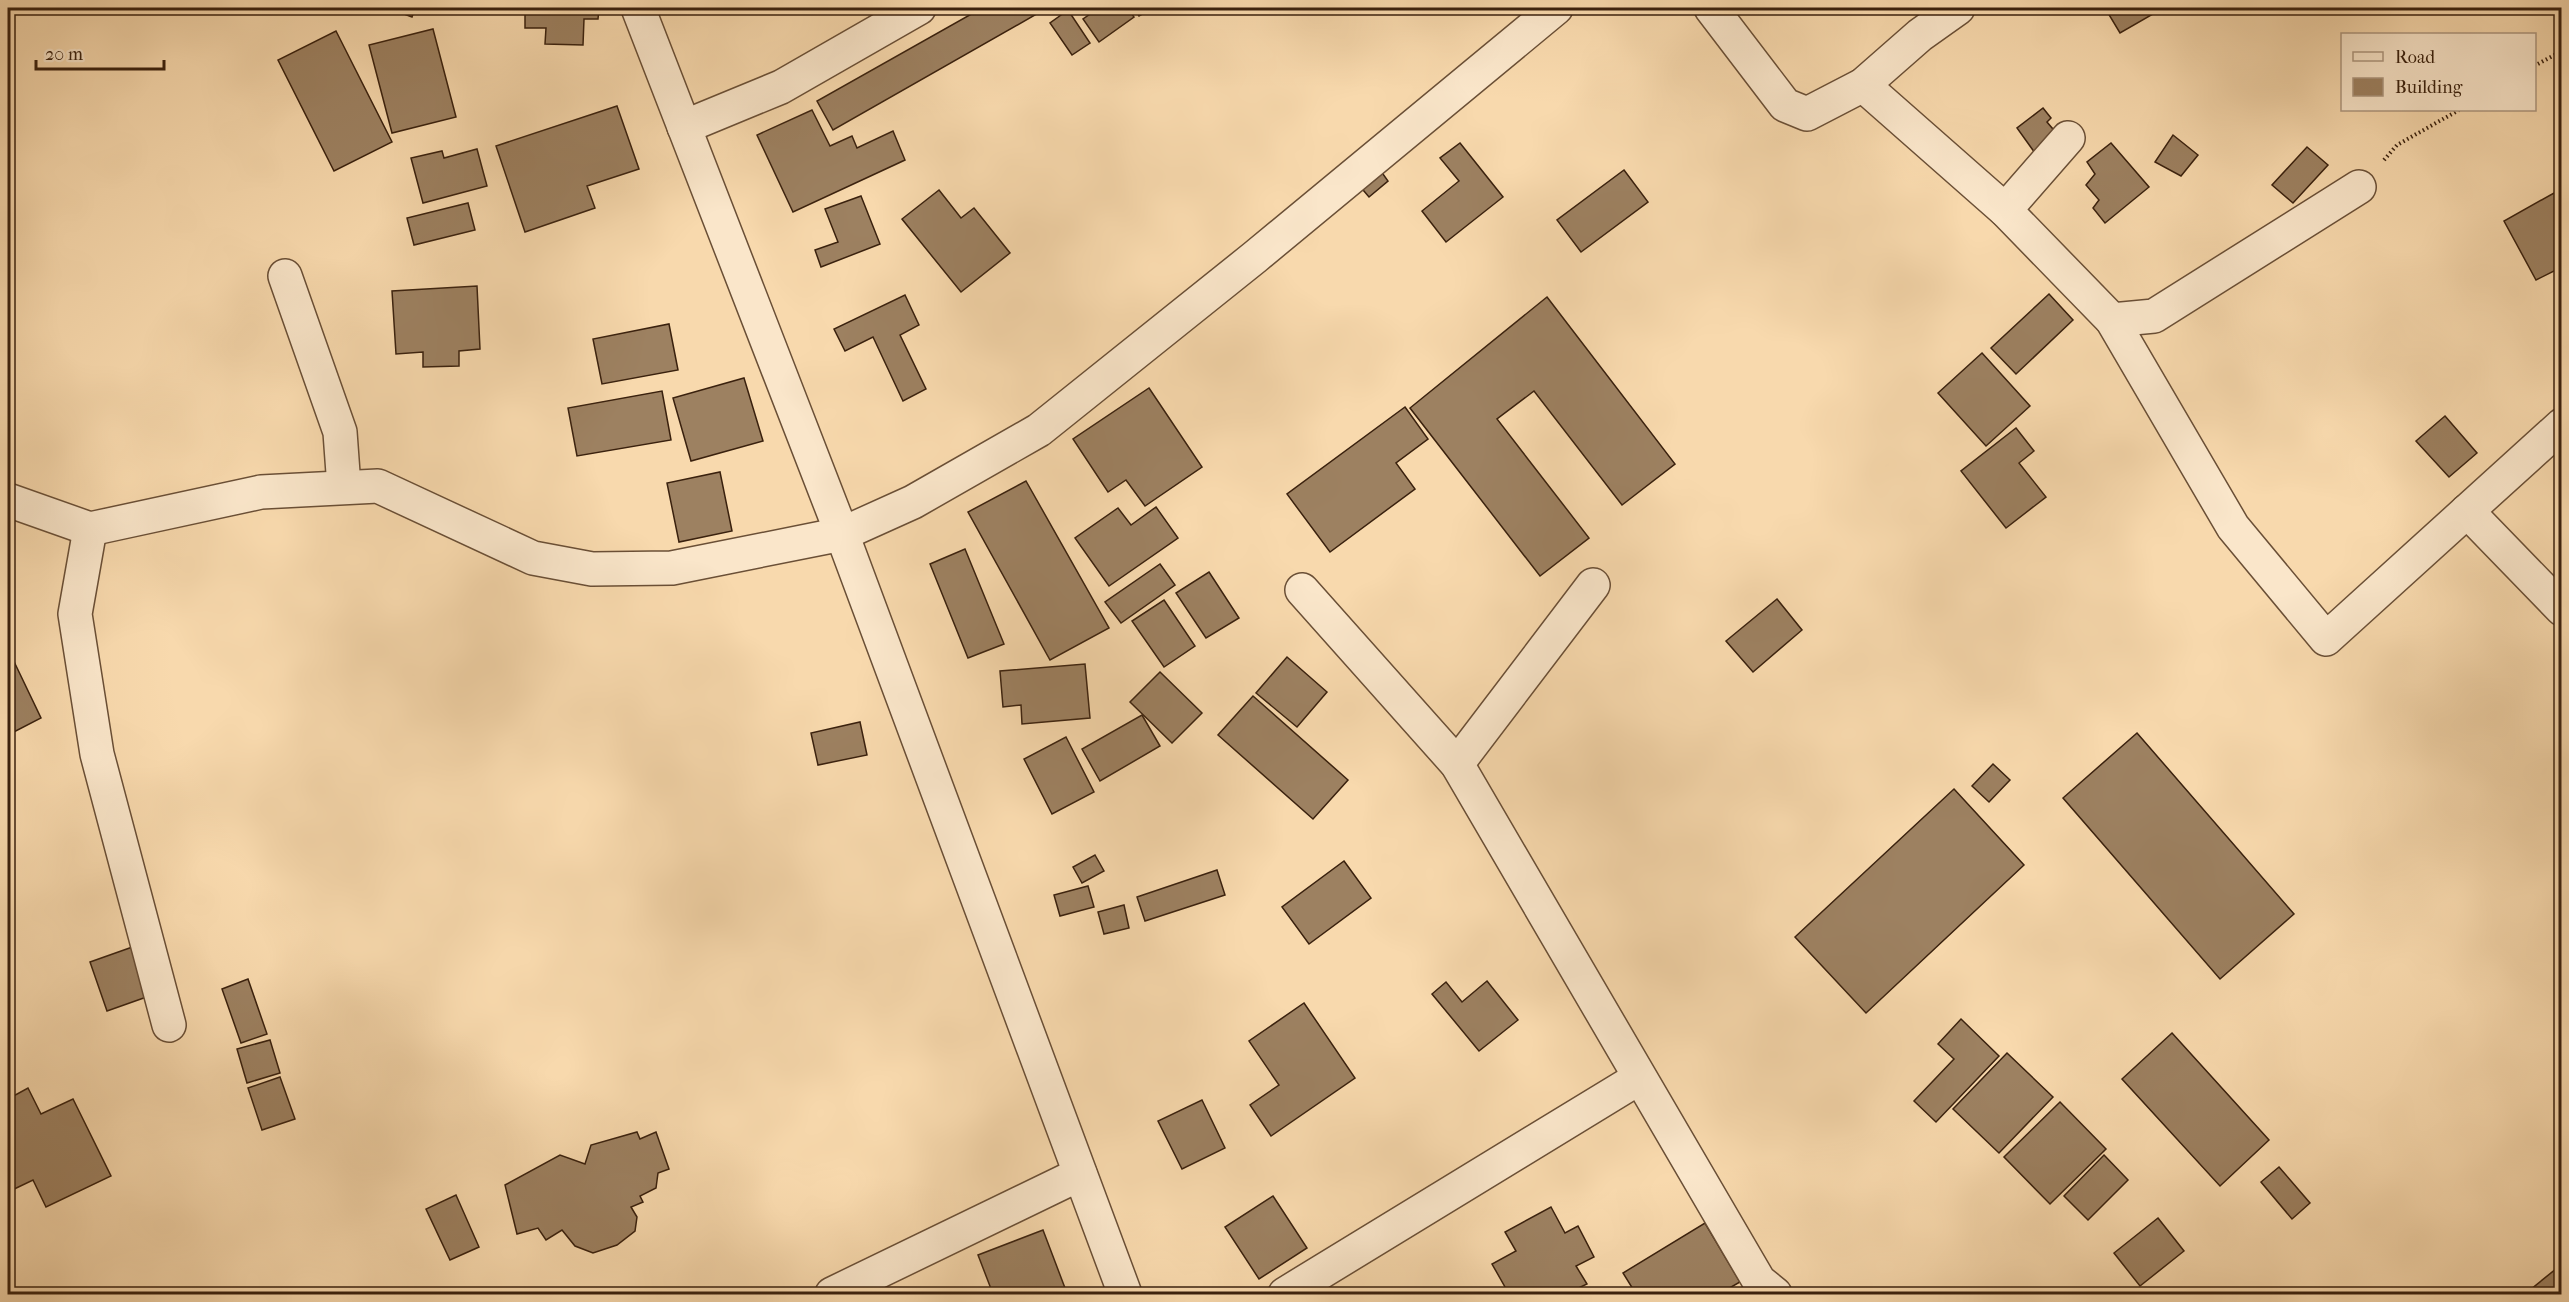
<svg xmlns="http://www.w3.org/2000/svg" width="2569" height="1302" viewBox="0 0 2569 1302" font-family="'IM FELL French Canon',serif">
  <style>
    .building { fill: #9d8161; stroke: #3a210e; stroke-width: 1.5 }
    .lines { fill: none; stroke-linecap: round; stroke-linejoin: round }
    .minor-casing { stroke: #6a4f36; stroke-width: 36 }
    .tertiary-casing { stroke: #6a4f36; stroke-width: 36 }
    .path { stroke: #3a210e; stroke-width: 4; stroke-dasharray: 1.5 3; stroke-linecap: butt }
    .minor { stroke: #fae6ca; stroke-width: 33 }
    .tertiary { stroke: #fae6ca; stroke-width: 33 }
  </style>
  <rect width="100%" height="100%" fill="#f8d9ad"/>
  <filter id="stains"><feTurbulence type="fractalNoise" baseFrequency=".00333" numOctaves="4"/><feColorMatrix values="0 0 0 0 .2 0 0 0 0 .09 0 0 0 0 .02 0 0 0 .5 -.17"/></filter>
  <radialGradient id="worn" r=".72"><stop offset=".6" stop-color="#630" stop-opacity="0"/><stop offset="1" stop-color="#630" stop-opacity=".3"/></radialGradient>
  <!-- building -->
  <g class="building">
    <polygon points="388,8 415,8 412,17"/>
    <polygon points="525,8 599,8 598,19 584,19 583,45 545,44 546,28 525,28"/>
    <polygon points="982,8 1041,8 1042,11 833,130 817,101"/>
    <polygon points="1099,8 1128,8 1134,17 1099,42 1083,19"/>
    <polygon points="1134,8 1153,8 1139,16"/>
    <polygon points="2105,8 2159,8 2160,10 2120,33"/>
    <polygon points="1068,10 1090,43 1072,55 1050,23"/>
    <polygon points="433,29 456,117 392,133 369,45"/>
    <polygon points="336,31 392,142 334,171 278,60"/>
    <polygon points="617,106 639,169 587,186 595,208 525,232 496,146"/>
    <polygon points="2043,108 2051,118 2047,122 2058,135 2035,153 2017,128"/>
    <polygon points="812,110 830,146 852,136 857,148 893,131 905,160 793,212 757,135"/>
    <polygon points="2173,135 2198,155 2181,176 2155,162"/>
    <polygon points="1460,143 1503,197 1446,242 1422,211 1459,181 1440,158"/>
    <polygon points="2111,143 2149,187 2105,223 2093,208 2099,200 2086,185 2095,174 2087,162"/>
    <polygon points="2307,147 2328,165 2293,203 2272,185"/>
    <polygon points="477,149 487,186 423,203 411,158 442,151 444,158"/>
    <polygon points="1378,167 1388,181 1369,197 1358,184"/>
    <polygon points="1624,170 1648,202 1581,252 1557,220"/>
    <polygon points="939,190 961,218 974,208 1010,253 961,292 902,219"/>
    <polygon points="2554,193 2562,206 2562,267 2536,280 2504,221"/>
    <polygon points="861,196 880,244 821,267 815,250 838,242 825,209"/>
    <polygon points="468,203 475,230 414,245 407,218"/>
    <polygon points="477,286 480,349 459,351 459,366 423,367 423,352 396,354 392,291"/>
    <polygon points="2049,294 2073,320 2016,374 1991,348"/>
    <polygon points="905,295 919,325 900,335 926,389 903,401 873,337 845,351 834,329"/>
    <polygon points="1547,297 1675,464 1622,505 1534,391 1497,419 1589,538 1540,576 1410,408"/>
    <polygon points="669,324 678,370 602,384 593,339"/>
    <polygon points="1982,353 2030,406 1986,446 1938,393"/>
    <polygon points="744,378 763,441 691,461 673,398"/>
    <polygon points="1149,388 1202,467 1145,506 1126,480 1108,492 1073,439"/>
    <polygon points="662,391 671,440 577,456 568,408"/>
    <polygon points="1405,407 1428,439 1396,463 1415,489 1330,552 1287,494"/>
    <polygon points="2445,416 2477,453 2449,477 2416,441"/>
    <polygon points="2016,428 2034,451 2019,463 2046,497 2006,528 1961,471"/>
    <polygon points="720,472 732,531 679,542 667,483"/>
    <polygon points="1026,481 1109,628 1050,660 968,512"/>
    <polygon points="1156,507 1178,538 1109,586 1075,538 1118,508 1131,525"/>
    <polygon points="965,549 1004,644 968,658 930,564"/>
    <polygon points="1160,564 1175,585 1121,623 1105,602"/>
    <polygon points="1209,572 1239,618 1206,638 1176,593"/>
    <polygon points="1777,599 1802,630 1753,672 1726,641"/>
    <polygon points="1164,600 1195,646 1164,667 1132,621"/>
    <polygon points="8,649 41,718 8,735"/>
    <polygon points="1287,657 1327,692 1297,727 1256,693"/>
    <polygon points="1085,664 1090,718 1022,724 1021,705 1003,707 1000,671"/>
    <polygon points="1160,672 1202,713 1172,743 1130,702"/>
    <polygon points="1253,696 1348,780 1313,819 1218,735"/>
    <polygon points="1142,715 1160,746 1100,781 1082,749"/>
    <polygon points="860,722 867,755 818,765 811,733"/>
    <polygon points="2137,733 2294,914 2220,979 2063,798"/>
    <polygon points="1066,737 1094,792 1052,814 1024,759"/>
    <polygon points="1993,764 2010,780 1989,802 1972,786"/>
    <polygon points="1954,789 2024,865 1866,1013 1795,937"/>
    <polygon points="1095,855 1104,871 1082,883 1073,867"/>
    <polygon points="1344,861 1371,898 1309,944 1282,907"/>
    <polygon points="1217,870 1225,895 1145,921 1137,897"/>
    <polygon points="1088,886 1094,907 1060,916 1054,895"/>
    <polygon points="1124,905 1129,928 1104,934 1098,912"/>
    <polygon points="138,945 155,994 107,1011 90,962"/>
    <polygon points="248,979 267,1034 241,1043 222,989"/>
    <polygon points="1487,981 1518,1020 1479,1051 1432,994 1446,982 1462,1002"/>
    <polygon points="1304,1003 1355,1078 1271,1136 1250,1105 1279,1085 1249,1041"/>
    <polygon points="1961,1019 1999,1056 1936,1122 1914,1101 1954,1059 1938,1044"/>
    <polygon points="2172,1033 2269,1140 2220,1186 2122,1079"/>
    <polygon points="270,1040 280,1073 247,1083 237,1049"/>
    <polygon points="2007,1053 2053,1097 1999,1153 1953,1109"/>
    <polygon points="280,1077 295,1119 262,1130 248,1088"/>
    <polygon points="28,1088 41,1114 73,1099 111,1176 46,1207 33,1180 8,1192 8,1099"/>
    <polygon points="1202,1100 1225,1148 1182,1169 1158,1121"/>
    <polygon points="2060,1102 2106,1149 2050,1204 2004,1157"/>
    <polygon points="637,1132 640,1139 656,1132 669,1169 658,1173 656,1188 640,1196 643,1202 631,1207 637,1217 635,1231 617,1245 593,1253 575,1246 562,1230 546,1240 538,1228 517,1234 505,1185 560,1155 585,1164 591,1145"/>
    <polygon points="2104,1155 2128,1180 2088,1220 2064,1196"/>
    <polygon points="2279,1167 2310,1203 2292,1219 2261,1182"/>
    <polygon points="456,1195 479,1247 450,1260 426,1209"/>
    <polygon points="1273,1196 1307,1248 1259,1279 1225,1227"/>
    <polygon points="1551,1207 1565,1233 1578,1226 1594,1257 1576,1266 1587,1284 1566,1294 1509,1294 1492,1264 1516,1251 1505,1232"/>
    <polygon points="2158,1218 2184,1251 2140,1286 2114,1253"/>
    <polygon points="1705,1223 1740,1282 1719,1294 1636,1294 1623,1273"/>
    <polygon points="1043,1230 1065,1288 1047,1294 993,1294 978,1255"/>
    <polygon points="2562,1264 2562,1294 2525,1294"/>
  </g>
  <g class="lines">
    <defs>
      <g id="minor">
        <polyline points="1711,8 1785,105 1807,114 1863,85 1920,35 1958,8"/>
        <polyline points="1863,85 2005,210 2112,320 2233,527 2326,639 2562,425"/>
        <polyline points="684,127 781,87 919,8"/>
        <polyline points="2005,210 2068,138"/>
        <polyline points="285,276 340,432 344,487"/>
        <polyline points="2112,320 2154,316 2359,187"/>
        <polyline points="8,500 90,529 261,492 378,486 533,558 592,569 672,568 842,534 913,502 1039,430 1255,257 1556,8"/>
        <polyline points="2467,511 2562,609"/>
        <polyline points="90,529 75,614 97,754 169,1025"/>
        <polyline points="1302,590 1457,764 1759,1281 1775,1294"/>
        <polyline points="1457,764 1593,585"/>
        <polyline points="832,1294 1080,1174"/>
        <polyline points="1285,1294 1639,1078"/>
      </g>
      <polyline id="tertiary" points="638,8 842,534 1125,1294"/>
    </defs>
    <!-- minor casing -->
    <use href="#minor" class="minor-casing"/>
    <!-- tertiary casing -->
    <use href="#tertiary" class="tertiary-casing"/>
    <!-- path -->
    <g class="path">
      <polyline points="2534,66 2562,51"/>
      <polyline points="2384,160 2397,145 2459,110"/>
    </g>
    <!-- minor -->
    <use href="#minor" class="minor"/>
    <!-- tertiary -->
    <use href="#tertiary" class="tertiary"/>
  </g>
  <!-- margin -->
  <rect width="2569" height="1302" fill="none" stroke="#f8d9ad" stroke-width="30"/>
  <rect x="9" y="9" width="2551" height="1284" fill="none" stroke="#3a210e" stroke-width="3"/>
  <rect x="15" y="15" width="2539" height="1272" fill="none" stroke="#3a210e" stroke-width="1.5"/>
  <!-- legend -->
  <rect x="2341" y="33" width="195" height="78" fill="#fae6ca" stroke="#ad977f" stroke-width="1.5"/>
  <rect x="2353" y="52" width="30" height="9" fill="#fae6ca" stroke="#ad977f" stroke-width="1.5"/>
  <text x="2395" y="63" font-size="18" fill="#3a210e">Road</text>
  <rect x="2353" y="78" width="30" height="18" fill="#9d8161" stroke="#ad977f" stroke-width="1.5"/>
  <text x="2395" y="93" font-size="18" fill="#3a210e">Building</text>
  <!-- scale -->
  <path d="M36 60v9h128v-9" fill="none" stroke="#3a210e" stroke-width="3"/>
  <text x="45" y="60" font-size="18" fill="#3a210e" stroke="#fae6ca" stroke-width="4.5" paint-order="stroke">20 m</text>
  <rect width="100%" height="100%" filter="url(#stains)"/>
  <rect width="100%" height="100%" fill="url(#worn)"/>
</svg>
